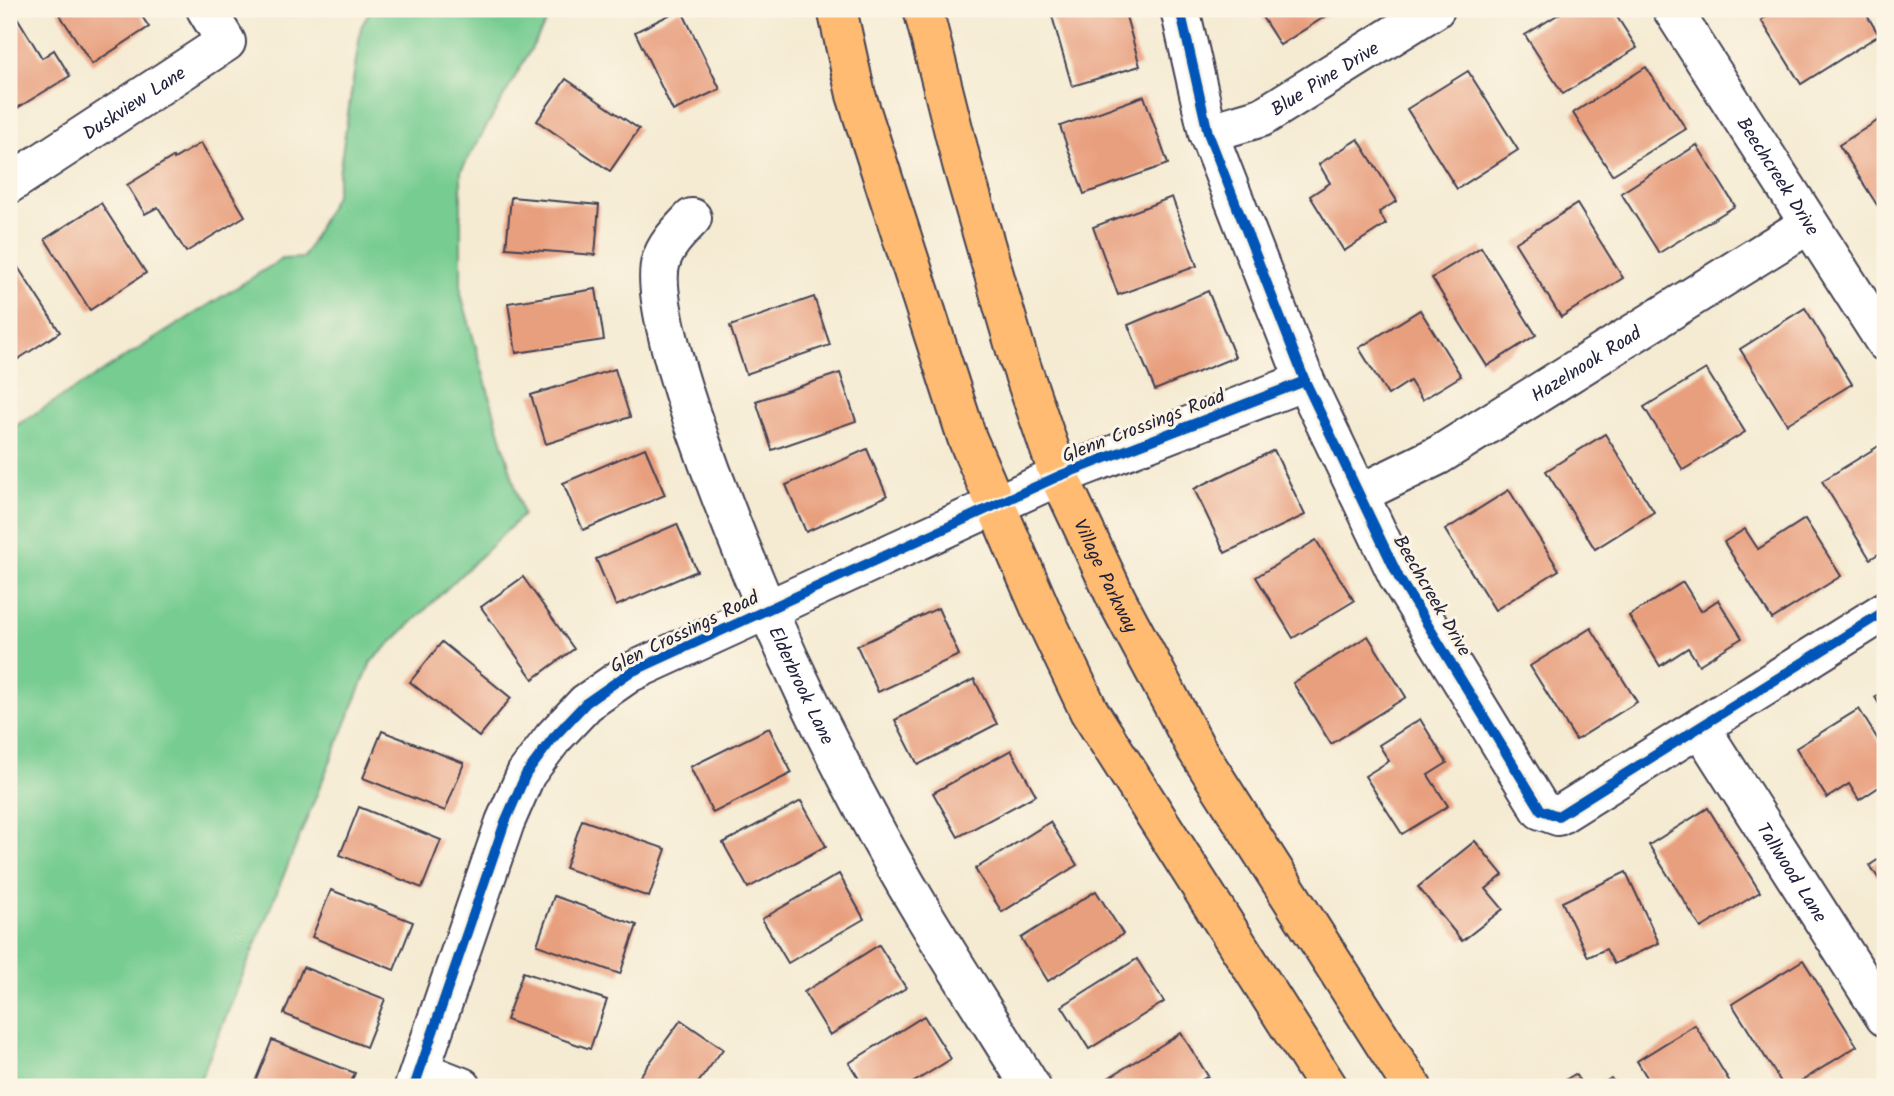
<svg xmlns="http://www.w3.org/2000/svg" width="1894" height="1096" viewBox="0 0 1894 1096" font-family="Kalam,sans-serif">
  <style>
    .green { fill: #76cc91; stroke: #4c7766; stroke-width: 2 }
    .building { fill: #e89f7e }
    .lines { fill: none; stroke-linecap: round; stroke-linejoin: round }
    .minor-casing { stroke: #424052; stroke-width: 42 }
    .major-casing { stroke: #424052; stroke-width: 42 }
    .minor { stroke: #fff; stroke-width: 38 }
    .major { stroke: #febb71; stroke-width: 38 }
    .cycleway-casing { stroke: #fcf5e5; stroke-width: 15 }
    .cycleway { stroke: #0057b8; stroke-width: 10 }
    .labels { text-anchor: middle; stroke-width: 6; stroke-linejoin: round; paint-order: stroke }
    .street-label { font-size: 19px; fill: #22223b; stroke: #fcf5e5 }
  </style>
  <rect width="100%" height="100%" fill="#fcf5e5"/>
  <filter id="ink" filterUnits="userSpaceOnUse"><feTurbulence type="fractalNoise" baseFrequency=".0143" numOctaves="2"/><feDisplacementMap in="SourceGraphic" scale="14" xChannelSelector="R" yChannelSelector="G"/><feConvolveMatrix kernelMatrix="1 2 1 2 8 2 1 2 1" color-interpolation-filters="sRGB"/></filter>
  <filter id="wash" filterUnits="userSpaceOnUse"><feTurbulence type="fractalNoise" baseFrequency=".00686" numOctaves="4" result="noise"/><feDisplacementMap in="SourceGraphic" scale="28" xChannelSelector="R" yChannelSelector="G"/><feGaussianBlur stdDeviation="1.57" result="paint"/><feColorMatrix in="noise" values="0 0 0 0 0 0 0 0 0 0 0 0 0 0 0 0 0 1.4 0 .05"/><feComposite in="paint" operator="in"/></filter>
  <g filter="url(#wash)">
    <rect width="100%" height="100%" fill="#f5ebd3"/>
    <!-- green -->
    <polygon class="green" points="371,9 554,9 461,171 461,294 523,515 371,662 197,1087 9,1087 9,430 282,259 303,258 336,194 361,27"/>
    <g id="blocks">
      <!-- building -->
      <g class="building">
        <polygon points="12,9 42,58 54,50 70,76 9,113 9,11"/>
        <polygon points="56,9 137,9 149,27 92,64"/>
        <polygon points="681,9 720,89 673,111 635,32"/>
        <polygon points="1078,9 1124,9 1140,66 1072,86 1052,16"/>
        <polygon points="1257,9 1337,9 1280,45"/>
        <polygon points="1567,9 1612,9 1637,48 1563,94 1525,35"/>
        <polygon points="1780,9 1863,9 1879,35 1801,84 1761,20"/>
        <polygon points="1646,67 1686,129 1612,175 1573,113"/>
        <polygon points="1468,71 1518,150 1457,189 1407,109"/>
        <polygon points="566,79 639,129 610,171 537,121"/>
        <polygon points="1144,96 1168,164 1084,194 1060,126"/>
        <polygon points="1885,116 1885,200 1877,205 1839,145"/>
        <polygon points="1358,139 1397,201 1379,212 1386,224 1344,251 1310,196 1330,183 1319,164"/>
        <polygon points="201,143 245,216 186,252 158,207 145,214 127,185 173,157 174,159"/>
        <polygon points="1697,145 1735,206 1659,253 1621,193"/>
        <polygon points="511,197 599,205 595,255 506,248"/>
        <polygon points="1172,197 1197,266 1118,295 1093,227"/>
        <polygon points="101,203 146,273 90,310 45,239"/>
        <polygon points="1577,204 1623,278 1561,317 1515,243"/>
        <polygon points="1481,247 1536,335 1487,366 1432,278"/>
        <polygon points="12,258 60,332 9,365 9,260"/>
        <polygon points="596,289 604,340 516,353 508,303"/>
        <polygon points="1208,291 1235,357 1155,390 1128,325"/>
        <polygon points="814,297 830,345 746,374 730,326"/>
        <polygon points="1805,308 1852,384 1787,424 1740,349"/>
        <polygon points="1420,310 1461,376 1422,400 1410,381 1388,395 1359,348"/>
        <polygon points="615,369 630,417 546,444 531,395"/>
        <polygon points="1706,369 1745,432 1683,470 1644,407"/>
        <polygon points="840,373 856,421 772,450 756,401"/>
        <polygon points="1605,434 1654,512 1595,549 1546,471"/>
        <polygon points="1882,444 1885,448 1885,550 1870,559 1822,481"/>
        <polygon points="645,448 665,495 583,530 563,483"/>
        <polygon points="867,449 887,496 806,532 786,485"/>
        <polygon points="1274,450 1305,515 1225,553 1194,489"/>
        <polygon points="1509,490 1559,570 1495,610 1445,530"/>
        <polygon points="1805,519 1841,576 1772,619 1724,542 1745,529 1758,549"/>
        <polygon points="677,524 697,571 616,606 596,559"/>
        <polygon points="1316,540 1354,601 1293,638 1256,577"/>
        <polygon points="523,577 574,649 533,679 481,607"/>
        <polygon points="1683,582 1701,611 1718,600 1742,638 1699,665 1688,648 1660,666 1629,616"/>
        <polygon points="938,608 959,655 878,692 857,646"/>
        <polygon points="1591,628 1637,702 1576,740 1530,666"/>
        <polygon points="1368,636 1406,697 1331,744 1293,683"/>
        <polygon points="442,642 511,698 479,737 410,682"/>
        <polygon points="974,679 997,724 918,765 895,720"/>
        <polygon points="1885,691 1885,713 1875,697"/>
        <polygon points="1859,709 1885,751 1885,783 1859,800 1849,784 1827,798 1796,748"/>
        <polygon points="1420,719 1447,763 1428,775 1448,806 1402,834 1365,776 1389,761 1379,745"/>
        <polygon points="769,728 792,773 713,813 690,767"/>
        <polygon points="382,731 464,763 445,811 363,778"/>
        <polygon points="1011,750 1036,795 958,837 933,793"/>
        <polygon points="801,801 826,846 748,888 723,843"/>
        <polygon points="359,807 441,840 422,888 340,855"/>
        <polygon points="1708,808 1760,892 1701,928 1649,845"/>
        <polygon points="582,820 666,849 649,897 565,868"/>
        <polygon points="1050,822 1077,865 1002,912 975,869"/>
        <polygon points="1475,841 1503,875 1486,889 1503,909 1462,941 1418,887"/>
        <polygon points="1885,855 1885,889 1870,865"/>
        <polygon points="1626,872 1659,943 1614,964 1606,949 1588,957 1562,902"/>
        <polygon points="839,874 864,919 788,963 762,919"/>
        <polygon points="331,890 413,922 394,970 312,937"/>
        <polygon points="1096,891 1123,934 1048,981 1021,938"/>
        <polygon points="554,896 637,925 620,974 537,945"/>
        <polygon points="879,945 906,988 830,1035 804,992"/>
        <polygon points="1137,959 1164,1002 1089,1049 1062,1006"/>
        <polygon points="1803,960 1857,1046 1792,1087 1784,1087 1732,1004"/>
        <polygon points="303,967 385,999 366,1047 284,1014"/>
        <polygon points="523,972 607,1000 590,1049 506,1020"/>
        <polygon points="924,1016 951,1059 906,1087 864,1087 849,1063"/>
        <polygon points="681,1020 723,1049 695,1087 632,1087"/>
        <polygon points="1695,1025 1733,1087 1653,1087 1637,1061"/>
        <polygon points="1181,1033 1208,1076 1190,1087 1110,1087 1105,1080"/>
        <polygon points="272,1040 355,1073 349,1087 253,1087"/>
        <polygon points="1575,1074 1584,1087 1554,1087"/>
        <polygon points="1611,1078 1617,1087 1597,1087"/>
      </g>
    </g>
  </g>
  <g filter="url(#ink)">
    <use href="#blocks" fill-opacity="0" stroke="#424052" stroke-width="2"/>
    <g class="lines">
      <defs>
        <g id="minor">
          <polyline points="1180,9 1208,133 1305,381 1399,578 1541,810 1558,816 1885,611"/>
          <path id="s1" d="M1672,9L1885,342"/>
          <path id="s2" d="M1208,133L1262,117L1435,9"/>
          <path id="s3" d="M9,184L226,42L206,9"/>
          <path id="s4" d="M692,218C680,231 666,244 661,261C651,292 680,382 691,415C738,551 797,684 865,811C915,906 975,996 1031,1087"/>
          <path id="s5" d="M1359,494L1439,455L1809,224"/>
          <path id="s6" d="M1700,727L1885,1017"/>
          <polyline points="421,1071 462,1087"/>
          <polyline points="414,1087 505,822 526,774 553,738 586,703 629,673 1059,476 1305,381"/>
        </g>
        <g id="major">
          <polyline points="837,9 856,95 967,438 1041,610 1089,711 1328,1087"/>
          <path id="s7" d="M923,9L962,164L1017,354L1059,476L1117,600L1197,750L1412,1087"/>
        </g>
      </defs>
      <!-- minor casing -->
      <use href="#minor" class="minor-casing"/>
      <!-- major casing -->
      <use href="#major" class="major-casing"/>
      <!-- minor -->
      <use href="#minor" class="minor"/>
      <!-- major -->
      <use href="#major" class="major"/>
      <defs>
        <g id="cycleway">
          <polyline points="1180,9 1208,133 1305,381 1399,578 1541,810 1558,816 1885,611"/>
          <polyline points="414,1087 505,822 526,774 553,738 586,703 629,673 1059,476 1305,381"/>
        </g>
      </defs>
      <!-- cycleway casing -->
      <use href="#cycleway" class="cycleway-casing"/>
      <!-- cycleway -->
      <use href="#cycleway" class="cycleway"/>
    </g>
  </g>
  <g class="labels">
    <!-- street labels -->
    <g class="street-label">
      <text dy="7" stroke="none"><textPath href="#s2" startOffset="130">Blue Pine Drive</textPath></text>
      <text dy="7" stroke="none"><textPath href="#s3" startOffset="149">Duskview Lane</textPath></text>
      <text dy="7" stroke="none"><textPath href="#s1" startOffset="198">Beechcreek Drive</textPath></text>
      <text dy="7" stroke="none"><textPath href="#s5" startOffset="262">Hazelnook Road</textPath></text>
      <text transform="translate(1143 425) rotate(-21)" y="7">Glenn Crossings Road</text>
      <text dy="7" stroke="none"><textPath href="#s7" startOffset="597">Village Parkway</textPath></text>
      <text transform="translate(1433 595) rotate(60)" y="7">Beechcreek Drive</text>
      <text transform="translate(684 631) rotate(-26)" y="7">Glen Crossings Road</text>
      <text dy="7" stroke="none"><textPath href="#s4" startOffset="504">Elderbrook Lane</textPath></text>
      <text dy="7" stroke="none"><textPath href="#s6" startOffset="172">Tallwood Lane</textPath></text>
    </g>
  </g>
  <!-- margin -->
  <rect width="1894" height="1096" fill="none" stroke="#fcf5e5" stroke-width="35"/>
</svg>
